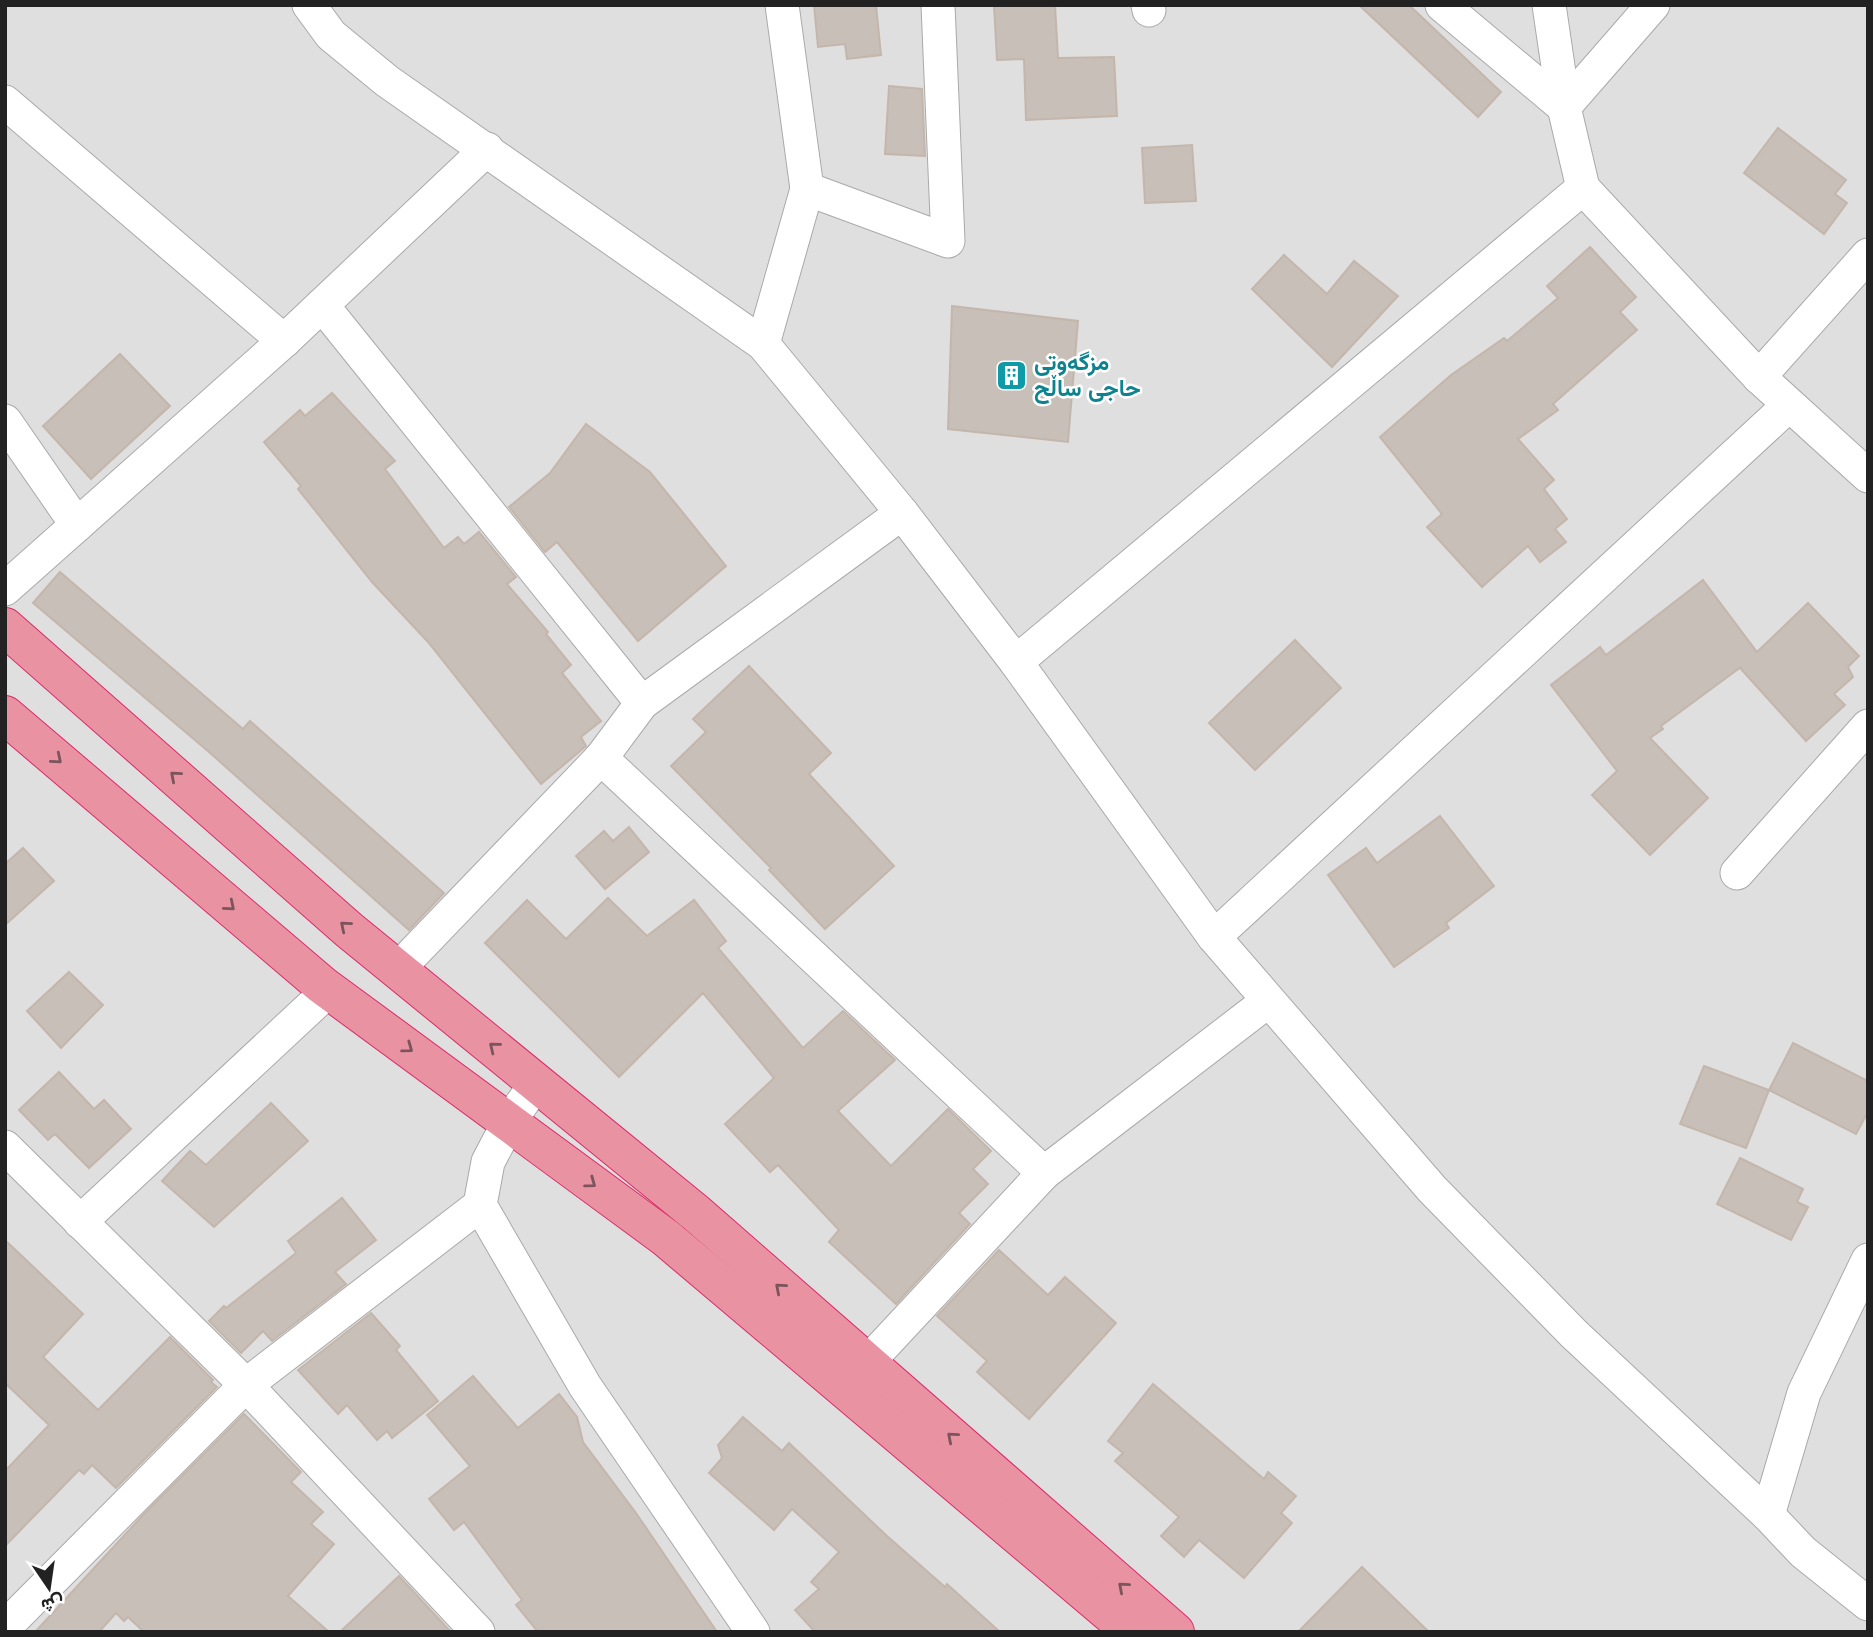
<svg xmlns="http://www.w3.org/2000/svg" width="1873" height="1637" viewBox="0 0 1873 1637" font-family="'Nunito Sans',Vazirmatn,sans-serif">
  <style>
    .residential { fill: #e0dfdf }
    .building { fill: #c7bfb8; stroke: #c4b6ab; stroke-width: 2 }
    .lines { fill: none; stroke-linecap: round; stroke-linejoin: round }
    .street-casing { stroke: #a9a9a9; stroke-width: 35 }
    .highway-casing { stroke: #dc2a67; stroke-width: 40 }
    .street { stroke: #fff; stroke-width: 33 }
    .highway { stroke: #e892a2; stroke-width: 38 }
    .oneway { stroke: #7b545c }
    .labels { text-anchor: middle; stroke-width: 5; stroke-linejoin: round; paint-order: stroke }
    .culture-label { font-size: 23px; font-weight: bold; fill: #0d838f; stroke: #fff; text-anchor: start }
  </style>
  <rect width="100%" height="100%" fill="#f2efe9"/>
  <!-- residential -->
  <rect class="residential" x="5" y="5" width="1863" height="1627"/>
  <!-- building -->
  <g class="building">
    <polygon points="814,5 876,5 881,55 847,59 845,44 818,47"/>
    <polygon points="994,5 1055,5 1058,58 1114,57 1117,116 1026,120 1024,59 997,60"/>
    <polygon points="1359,5 1409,5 1501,92 1478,117"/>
    <polygon points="889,86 922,89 925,156 885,154"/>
    <polygon points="1778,128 1846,180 1835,194 1847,203 1824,234 1744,173"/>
    <polygon points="1192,145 1196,201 1145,203 1142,148"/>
    <polygon points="1590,247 1636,297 1620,312 1637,330 1553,404 1558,410 1518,439 1554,480 1544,489 1567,519 1555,529 1566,542 1540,562 1528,546 1482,587 1427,527 1442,514 1380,437 1451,375 1504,338 1507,341 1558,298 1547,286"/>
    <polygon points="1284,255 1327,294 1354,261 1398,296 1332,367 1252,289"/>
    <polygon points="952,306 1078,321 1068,442 948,429"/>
    <polygon points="120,354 170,406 91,479 43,426"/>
    <polygon points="332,393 395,461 385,469 444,548 458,537 464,544 479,532 516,577 507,584 548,632 546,634 571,665 562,673 601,721 581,737 586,746 541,784 428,642 372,582 298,489 301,486 264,442 300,410 305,416"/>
    <polygon points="586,424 650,472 726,566 638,641 557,542 545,552 509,507 550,473"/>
    <polygon points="60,572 243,729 250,721 444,893 409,930 209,752 33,603"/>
    <polygon points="1703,580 1757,652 1808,603 1859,656 1848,667 1853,677 1834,694 1845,705 1806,741 1740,668 1741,667 1661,726 1663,729 1650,738 1708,798 1650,855 1592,795 1617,771 1551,685 1600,647 1606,655"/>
    <polygon points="1295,640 1341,688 1255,770 1209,723"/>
    <polygon points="749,666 831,753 809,774 894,866 825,929 769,870 771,868 671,766 706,732 693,719"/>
    <polygon points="1440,816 1494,886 1446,923 1449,928 1394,967 1328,875 1366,848 1377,863"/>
    <polygon points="629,827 649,852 605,889 576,856 604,831 613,841"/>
    <polygon points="23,848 54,881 5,925 5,864"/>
    <polygon points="608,898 647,936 694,900 726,941 718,948 803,1048 843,1011 895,1060 838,1111 891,1166 948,1109 991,1151 973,1169 988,1184 959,1213 970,1224 896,1304 829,1242 839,1230 778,1165 770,1172 725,1124 774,1078 703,993 619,1077 485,943 527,900 566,939"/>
    <polygon points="69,972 103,1005 61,1048 27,1011"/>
    <polygon points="1793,1043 1868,1081 1868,1112 1856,1134 1769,1090"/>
    <polygon points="1704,1066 1769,1090 1746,1148 1680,1124"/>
    <polygon points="59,1072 94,1109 104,1100 131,1129 89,1168 55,1134 48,1140 19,1110"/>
    <polygon points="271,1103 308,1141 214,1227 162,1181 190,1151 206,1165"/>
    <polygon points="1740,1158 1803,1189 1797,1202 1808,1207 1791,1240 1717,1204"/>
    <polygon points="342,1198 376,1240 335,1272 346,1284 272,1341 263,1331 241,1353 209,1321 224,1306 226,1308 296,1253 288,1241"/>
    <polygon points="5,1240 83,1314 43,1357 98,1410 170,1337 213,1380 211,1382 217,1387 116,1488 92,1465 84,1474 79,1470 5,1546 5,1471 49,1425 5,1383"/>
    <polygon points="999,1250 1048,1295 1065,1277 1116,1323 1029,1419 977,1372 987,1361 937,1316"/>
    <polygon points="371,1313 400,1346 396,1350 438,1401 392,1438 387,1431 377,1440 347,1405 338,1414 298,1370"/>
    <polygon points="473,1376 518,1428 559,1394 577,1417 583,1442 636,1513 717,1632 538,1632 516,1605 522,1600 464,1522 454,1530 429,1499 470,1466 427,1415"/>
    <polygon points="1153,1384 1264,1479 1268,1472 1296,1496 1281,1513 1292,1523 1244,1578 1199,1540 1184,1557 1161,1536 1179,1517 1115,1461 1123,1453 1108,1441"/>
    <polygon points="244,1414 301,1472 291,1482 323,1512 311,1524 334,1544 288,1596 329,1632 144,1632 128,1617 124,1621 116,1613 99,1632 35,1632 143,1515"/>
    <polygon points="743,1417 782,1451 789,1443 887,1536 945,1587 947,1584 1000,1632 815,1632 795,1610 819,1589 811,1582 839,1552 792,1509 774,1530 709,1473 722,1458 718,1445"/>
    <polygon points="1362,1567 1429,1632 1298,1632"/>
    <polygon points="399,1576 451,1632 340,1632"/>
  </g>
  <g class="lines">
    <defs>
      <g id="street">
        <polyline points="309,5 331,35 387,81 763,344 902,513 1016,662 1214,937 1432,1189 1574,1334 1768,1515 1803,1552 1868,1604"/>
        <polyline points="1148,5 1149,10"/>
        <polyline points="1442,5 1564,107 1653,5"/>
        <polyline points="1549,5 1564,107 1583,188 1759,377 1868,476"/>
        <polyline points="5,102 284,341"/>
        <polyline points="807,189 948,241 938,5"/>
        <polyline points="322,305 642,703"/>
        <polyline points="763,344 807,189 782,5"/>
        <polyline points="1759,377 1868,255"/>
        <polyline points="5,421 77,525"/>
        <polyline points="5,589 284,341 487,149"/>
        <polyline points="1016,662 1583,188"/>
        <polyline points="601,758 1044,1173"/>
        <polyline points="1737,873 1868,726"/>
        <polyline points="1214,937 1789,405"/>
        <polyline points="399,968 601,758 642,703 902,513"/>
        <polyline points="537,1082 509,1122 488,1162 480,1205 585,1386 753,1632"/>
        <polyline points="5,1147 246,1385 478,1632"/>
        <polyline points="80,1222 329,990"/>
        <polyline points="867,1363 1044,1173 1268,1001"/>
        <polyline points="1768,1515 1804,1393 1868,1260"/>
        <polyline points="5,1627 246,1385 480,1205"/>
      </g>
      <g id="highway">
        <polyline points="5,627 349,930 696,1213 1175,1632"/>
        <polyline points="5,715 322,985 666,1238 1132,1632"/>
      </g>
    </defs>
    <!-- street casing -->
    <use href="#street" class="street-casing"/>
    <!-- highway casing -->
    <use href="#highway" class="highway-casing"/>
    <!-- street -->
    <use href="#street" class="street"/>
    <!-- highway -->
    <use href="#highway" class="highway"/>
  </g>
  <!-- one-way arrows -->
  <defs><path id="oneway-chevron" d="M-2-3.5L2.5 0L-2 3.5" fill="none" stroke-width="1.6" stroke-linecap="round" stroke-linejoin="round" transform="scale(1.75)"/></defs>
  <g class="oneway">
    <use href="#oneway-chevron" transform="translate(57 759) rotate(40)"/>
    <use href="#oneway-chevron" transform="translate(175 776) rotate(-139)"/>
    <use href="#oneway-chevron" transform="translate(230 906) rotate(40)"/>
    <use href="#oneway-chevron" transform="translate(345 926) rotate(-140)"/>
    <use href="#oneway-chevron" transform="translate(494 1047) rotate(-141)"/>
    <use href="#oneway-chevron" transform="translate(408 1048) rotate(36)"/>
    <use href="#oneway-chevron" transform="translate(591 1183) rotate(36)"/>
    <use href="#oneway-chevron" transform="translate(780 1288) rotate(-139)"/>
    <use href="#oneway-chevron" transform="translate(952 1437) rotate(-139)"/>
    <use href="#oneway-chevron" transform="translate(1123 1587) rotate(-139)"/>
  </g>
  <!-- icons -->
  <defs>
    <symbol id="building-square" viewBox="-11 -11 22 22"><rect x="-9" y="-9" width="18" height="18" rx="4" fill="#0f9aa8" stroke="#fff"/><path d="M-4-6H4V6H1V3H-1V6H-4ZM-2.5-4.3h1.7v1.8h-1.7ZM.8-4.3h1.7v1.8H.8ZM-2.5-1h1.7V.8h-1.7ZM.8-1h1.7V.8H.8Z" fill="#fff"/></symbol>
  </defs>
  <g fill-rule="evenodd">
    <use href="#building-square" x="994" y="358" width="35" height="35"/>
  </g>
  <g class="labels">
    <!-- culture labels -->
    <g class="culture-label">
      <text x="1034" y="370">مزگەوتی<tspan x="1034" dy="26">حاجی ساڵح</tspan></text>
    </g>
  </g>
  <!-- border -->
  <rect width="1873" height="1637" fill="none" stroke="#222222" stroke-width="14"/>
  <!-- north arrow -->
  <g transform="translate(49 1588) rotate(167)" stroke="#ffffff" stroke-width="5" paint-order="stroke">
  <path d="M0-5L12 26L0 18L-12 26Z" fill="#222222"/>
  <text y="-10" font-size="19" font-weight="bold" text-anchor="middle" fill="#222222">ش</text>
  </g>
</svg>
